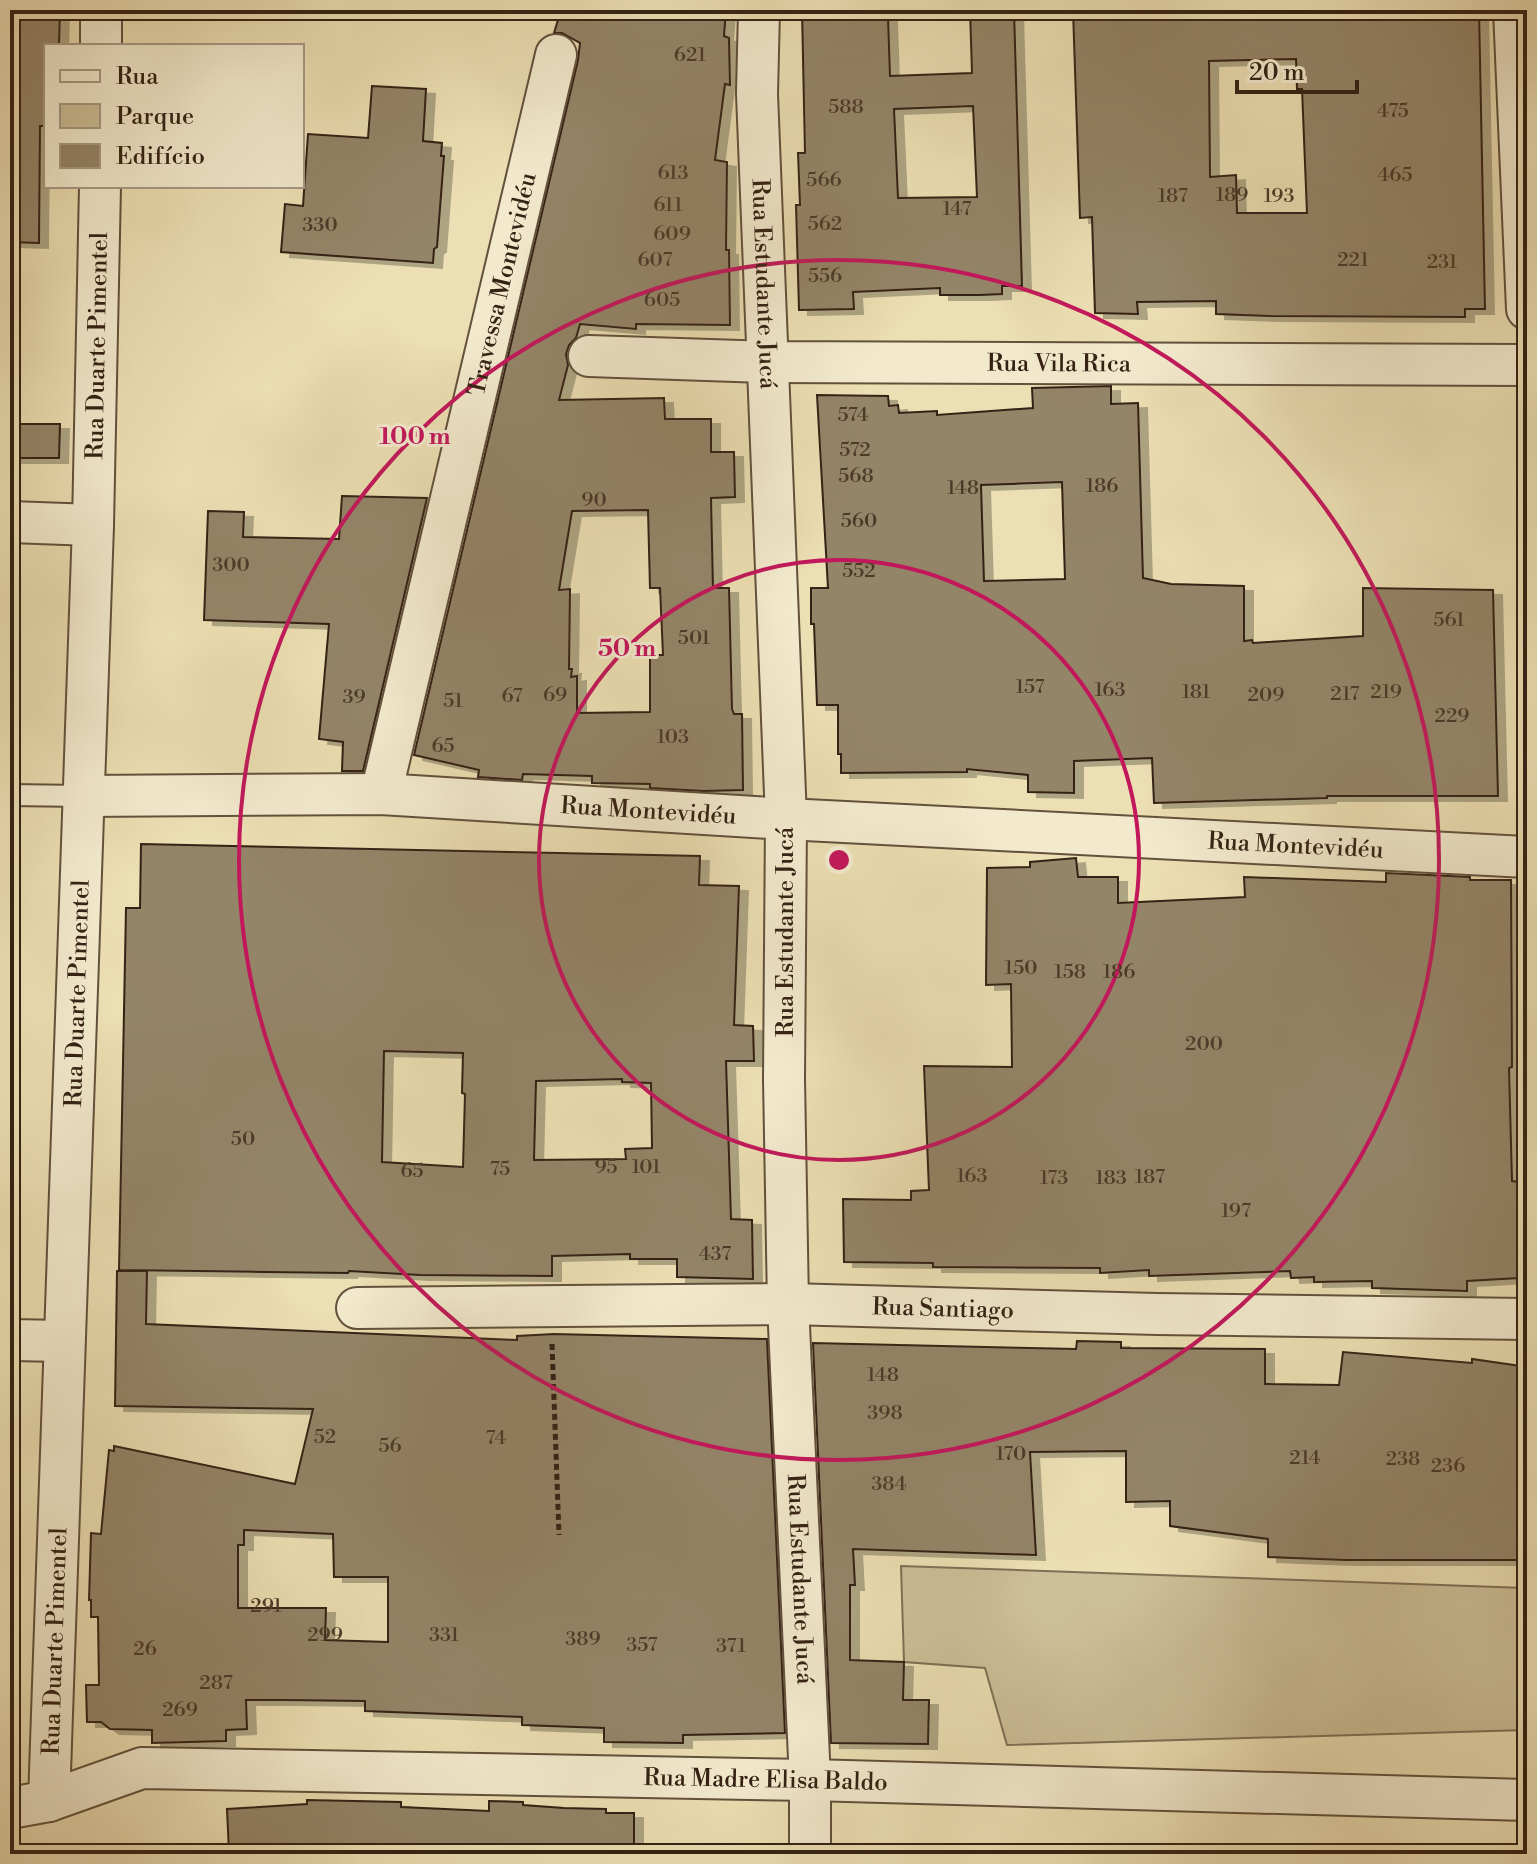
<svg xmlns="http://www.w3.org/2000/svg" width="1537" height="1864" viewBox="0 0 1537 1864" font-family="'Libre Bodoni',serif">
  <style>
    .green { fill: #cdbf98; stroke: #807056; stroke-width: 2 }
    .building { fill: #948467; stroke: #342214; stroke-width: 2; fill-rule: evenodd; filter: url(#shadow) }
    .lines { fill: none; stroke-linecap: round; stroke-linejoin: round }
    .lane-casing { stroke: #62513c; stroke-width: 24 }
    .street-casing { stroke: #62513c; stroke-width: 44 }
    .path { stroke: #342214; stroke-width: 5; stroke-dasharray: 6 4; stroke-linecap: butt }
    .lane { stroke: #f3eace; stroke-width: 20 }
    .street { stroke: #f3eace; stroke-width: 40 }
    .ring { fill: none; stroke: #c2185b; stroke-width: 4 }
    .labels { text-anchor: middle; stroke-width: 6; stroke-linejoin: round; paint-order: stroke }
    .number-label { font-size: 20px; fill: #4c3a29 }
    .street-label { font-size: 24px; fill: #342214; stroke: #f3eace }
    .centre { fill: #c2185b; stroke: #f3eace; stroke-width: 4 }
    .ring-label { font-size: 24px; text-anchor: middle; font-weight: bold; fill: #c2185b; stroke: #f3eace; stroke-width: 6; stroke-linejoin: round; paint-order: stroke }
  </style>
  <defs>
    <filter id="shadow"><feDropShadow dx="9" dy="5" stdDeviation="0" flood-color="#0004"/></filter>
  </defs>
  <rect width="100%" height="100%" fill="#ecdfb3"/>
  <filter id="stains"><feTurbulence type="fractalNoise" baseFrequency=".0025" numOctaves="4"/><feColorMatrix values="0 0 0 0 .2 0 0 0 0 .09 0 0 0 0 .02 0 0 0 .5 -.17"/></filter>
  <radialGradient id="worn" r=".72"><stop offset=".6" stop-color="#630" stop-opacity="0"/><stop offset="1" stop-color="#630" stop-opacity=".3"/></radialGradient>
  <!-- green -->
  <polygon class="green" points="901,1566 1527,1588 1527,1730 1007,1745 985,1668 904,1662"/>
  <!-- building -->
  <g class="building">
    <polygon points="10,10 60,10 59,46 46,46 46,126 40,126 39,243 10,242"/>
    <path d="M561,10H726L724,36L729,38L730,85L725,84L715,160L727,162L726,250H729L730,325L636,324V329L580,324L576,338L569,345L566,354L568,365L559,400L664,398L665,419H711V452H734L735,497L711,498L713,588H729L732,709L734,714H742L743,790L703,791L650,788V784L592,783V776L523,774L522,780L478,777L479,770L414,755L578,60L580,43L562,33H554ZM648,510L650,588H660L663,655H650V712L577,713V676L571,677L572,669H569L570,589L559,590L572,511Z"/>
    <path d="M802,10H883L884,17H888L890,76L972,73L970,10H1014L1022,286H1002V294L980,295H940V288L853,292L854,309L799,310L796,205H800L798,153H805ZM973,106L977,197L898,198L894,109Z"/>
    <path d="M1073,10H1479L1485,309H1465V317L1270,316L1216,314V301L1137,302L1138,314L1095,313L1092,217L1080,218ZM1296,59L1297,89H1302L1307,213H1237L1236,175L1210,177L1209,61Z"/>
    <polygon points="372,86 426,89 423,141 442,143 441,156 444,156 437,247 434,249 433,263 281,252 285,204 303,206 308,134 368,138"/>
    <path d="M1111,386V404L1138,403L1143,578L1171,584L1244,586V641L1252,640L1253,643L1363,636V588L1493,590L1498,796H1327V798L1154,803L1152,758L1074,761V793L1028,792V775L967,769V772L841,773V754H838V705H817L814,624H811V588H828L817,395L888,396L889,406L898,405L899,413L937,411V415L1033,408L1032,388ZM1062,482L1065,579L984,581L981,485Z"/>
    <polygon points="10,424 60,424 59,458 10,458"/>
    <polygon points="342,496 427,498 363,771 342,771 343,742 319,739 329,624 204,620 208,511 244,512 243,537 339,539"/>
    <path d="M141,844L700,856L699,885L739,886L734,1025L753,1026L754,1061H726L731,1219L752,1220L753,1279L677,1277V1259H630V1254L552,1256V1276L420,1275L349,1271L348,1273L119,1270L126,908H140ZM384,1051L463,1053L462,1093L465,1094L463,1167L382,1162ZM622,1079V1082L651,1083L652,1148L625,1149L626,1159L534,1160L536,1081Z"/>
    <polygon points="1076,858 1078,877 1118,877 1118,903 1245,897 1244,877 1386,882 1386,873 1470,877 1470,880 1511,880 1512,1067 1509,1068 1512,1181 1520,1182 1519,1278 1467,1281 1467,1291 1372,1288 1372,1281 1314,1282 1314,1277 1291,1278 1290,1271 1149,1276 1149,1270 1100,1273 1100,1268 933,1267 933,1263 844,1262 843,1199 911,1200 911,1191 929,1190 924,1066 1012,1067 1011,984 986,985 987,868 1030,867 1030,862"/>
    <path d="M117,1271H147L146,1324L517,1340V1336L554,1334L767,1339L785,1733L683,1735V1743L604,1742V1728L522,1725V1717L365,1711V1701L285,1700H246L247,1729L226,1730V1741L152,1743V1730L110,1729L101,1722H87L86,1685H99L98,1617H91V1600H89L91,1533L101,1534L109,1450L114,1451V1446L295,1484L313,1409L115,1406ZM244,1530L333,1534L334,1577H388V1642L325,1640L326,1608H238V1545H244Z"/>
    <polygon points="1077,1341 1121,1342 1121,1348 1265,1349 1265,1384 1339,1385 1343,1352 1472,1363 1472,1359 1527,1367 1527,1463 1526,1495 1519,1495 1519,1560 1345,1560 1268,1557 1268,1539 1170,1526 1170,1501 1126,1502 1126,1451 1030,1452 1036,1555 853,1549 855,1585 850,1585 850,1660 904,1662 903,1700 929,1700 928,1744 831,1743 813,1343 1076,1349"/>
    <polygon points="307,1800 401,1802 401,1807 489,1811 489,1801 523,1802 523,1805 564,1808 606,1809 606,1813 634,1813 634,1854 229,1853 227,1809 307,1804"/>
  </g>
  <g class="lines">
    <defs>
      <polyline id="lane" points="10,795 83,796"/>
      <g id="street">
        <path id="s1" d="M759,10L757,94L786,819L784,1079L788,1304L810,1780V1854"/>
        <polyline points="1514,10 1527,309"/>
        <polyline points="101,46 101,10"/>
        <path id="s2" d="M589,356L768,362L1527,365"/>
        <polyline points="10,522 93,525"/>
        <path id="s3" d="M381,794L556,55"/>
        <path id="s4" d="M83,796L381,794L786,819L1527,857"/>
        <path id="s5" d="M357,1308L788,1304L1157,1314L1527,1319"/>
        <polyline points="10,1340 64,1341"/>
        <path id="s6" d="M49,1801L93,525L100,186"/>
        <path id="s7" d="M10,1808L49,1801L142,1768L810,1780L1527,1800"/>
      </g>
    </defs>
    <!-- lane casing -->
    <use href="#lane" class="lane-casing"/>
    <!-- street casing -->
    <use href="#street" class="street-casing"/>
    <!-- path -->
    <polyline class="path" points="552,1344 559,1535"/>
    <!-- lane -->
    <use href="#lane" class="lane"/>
    <!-- street -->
    <use href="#street" class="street"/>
  </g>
  <!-- distance rings -->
  <g class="ring">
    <circle cx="839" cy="860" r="300"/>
    <circle cx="839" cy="860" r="600"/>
  </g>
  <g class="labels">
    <!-- number labels -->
    <g class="number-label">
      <text x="690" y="61">621</text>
      <text x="846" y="113">588</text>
      <text x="1393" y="117">475</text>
      <text x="673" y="179">613</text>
      <text x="1395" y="181">465</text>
      <text x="824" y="186">566</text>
      <text x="1232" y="201">189</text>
      <text x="1173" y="202">187</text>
      <text x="1279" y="202">193</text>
      <text x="668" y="211">611</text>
      <text x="957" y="215">147</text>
      <text x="825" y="230">562</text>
      <text x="320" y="231">330</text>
      <text x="672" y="240">609</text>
      <text x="655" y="266">607</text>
      <text x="1353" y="266">221</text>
      <text x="1442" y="268">231</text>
      <text x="825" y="282">556</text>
      <text x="662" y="306">605</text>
      <text x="853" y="421">574</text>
      <text x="855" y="456">572</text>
      <text x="856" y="482">568</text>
      <text x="1102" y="492">186</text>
      <text x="963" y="494">148</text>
      <text x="594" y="506">90</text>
      <text x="859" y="527">560</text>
      <text x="231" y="571">300</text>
      <text x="859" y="577">552</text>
      <text x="1449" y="626">561</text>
      <text x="694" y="644">501</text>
      <text x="1030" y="693">157</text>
      <text x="1110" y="696">163</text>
      <text x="1196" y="698">181</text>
      <text x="1386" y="698">219</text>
      <text x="1345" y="700">217</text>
      <text x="555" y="701">69</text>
      <text x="1266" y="701">209</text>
      <text x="512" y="702">67</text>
      <text x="354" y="703">39</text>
      <text x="453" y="707">51</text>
      <text x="1452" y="722">229</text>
      <text x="673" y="743">103</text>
      <text x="443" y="752">65</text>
      <text x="1021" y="974">150</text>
      <text x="1070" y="978">158</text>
      <text x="1119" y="978">186</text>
      <text x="1204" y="1050">200</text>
      <text x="243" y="1145">50</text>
      <text x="606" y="1173">95</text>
      <text x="646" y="1173">101</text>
      <text x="500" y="1175">75</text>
      <text x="412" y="1177">65</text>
      <text x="972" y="1182">163</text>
      <text x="1150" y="1183">187</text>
      <text x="1054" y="1184">173</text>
      <text x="1111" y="1184">183</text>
      <text x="1236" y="1217">197</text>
      <text x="715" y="1260">437</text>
      <text x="883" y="1381">148</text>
      <text x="885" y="1419">398</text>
      <text x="325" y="1443">52</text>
      <text x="496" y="1444">74</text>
      <text x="390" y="1452">56</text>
      <text x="1011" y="1460">170</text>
      <text x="1305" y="1464">214</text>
      <text x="1403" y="1465">238</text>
      <text x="1448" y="1472">236</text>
      <text x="889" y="1490">384</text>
      <text x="266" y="1612">291</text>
      <text x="325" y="1641">299</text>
      <text x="444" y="1641">331</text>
      <text x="583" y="1645">389</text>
      <text x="642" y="1651">357</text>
      <text x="731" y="1652">371</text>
      <text x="145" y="1655">26</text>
      <text x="216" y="1689">287</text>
      <text x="180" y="1716">269</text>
    </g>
    <!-- street labels -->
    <g class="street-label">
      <text dy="8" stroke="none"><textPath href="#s1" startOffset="274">Rua Estudante Jucá</textPath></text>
      <text dy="8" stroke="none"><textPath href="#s3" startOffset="524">Travessa Montevidéu</textPath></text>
      <text dy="8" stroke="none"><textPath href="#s6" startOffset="1456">Rua Duarte Pimentel</textPath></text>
      <text dy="8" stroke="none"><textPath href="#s2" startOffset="470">Rua Vila Rica</textPath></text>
      <text dy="8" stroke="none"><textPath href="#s4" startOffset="566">Rua Montevidéu</textPath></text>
      <text dy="8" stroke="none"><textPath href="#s4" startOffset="1214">Rua Montevidéu</textPath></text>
      <text transform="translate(785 932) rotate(-90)" y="8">Rua Estudante Jucá</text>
      <text dy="8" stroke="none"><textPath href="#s6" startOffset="808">Rua Duarte Pimentel</textPath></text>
      <text dy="8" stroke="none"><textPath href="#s5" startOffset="586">Rua Santiago</textPath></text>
      <text dy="8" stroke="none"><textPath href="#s1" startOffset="1570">Rua Estudante Jucá</textPath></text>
      <text dy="8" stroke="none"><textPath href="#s6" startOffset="160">Rua Duarte Pimentel</textPath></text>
      <text dy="8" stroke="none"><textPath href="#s7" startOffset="762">Rua Madre Elisa Baldo</textPath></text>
    </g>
  </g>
  <circle cx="839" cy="860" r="12" class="centre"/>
  <g class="ring-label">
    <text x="415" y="444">100 m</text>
    <text x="627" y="656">50 m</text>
  </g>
  <!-- margin -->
  <rect width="1537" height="1864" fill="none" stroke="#ecdfb3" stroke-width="40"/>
  <rect x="12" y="12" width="1513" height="1840" fill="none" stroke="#342214" stroke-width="4"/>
  <rect x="20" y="20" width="1497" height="1824" fill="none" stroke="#342214" stroke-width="2"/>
  <!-- legend -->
  <rect x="44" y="44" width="260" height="144" fill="#f3eace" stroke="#a79a84" stroke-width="2"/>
  <rect x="60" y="70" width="40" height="12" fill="#f3eace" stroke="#a79a84" stroke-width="2"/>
  <text x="116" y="84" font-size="24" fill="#342214">Rua</text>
  <rect x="60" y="104" width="40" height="24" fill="#cdbf98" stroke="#a79a84" stroke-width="2"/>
  <text x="116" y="124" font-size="24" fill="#342214">Parque</text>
  <rect x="60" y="144" width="40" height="24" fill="#948467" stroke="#a79a84" stroke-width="2"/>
  <text x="116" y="164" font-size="24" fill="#342214">Edifício</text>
  <!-- scale -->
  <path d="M1237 80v12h120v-12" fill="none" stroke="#342214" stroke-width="4"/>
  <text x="1249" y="80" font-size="24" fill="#342214" stroke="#f3eace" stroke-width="6" paint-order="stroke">20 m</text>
  <rect width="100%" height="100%" filter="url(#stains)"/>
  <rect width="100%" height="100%" fill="url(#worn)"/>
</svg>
